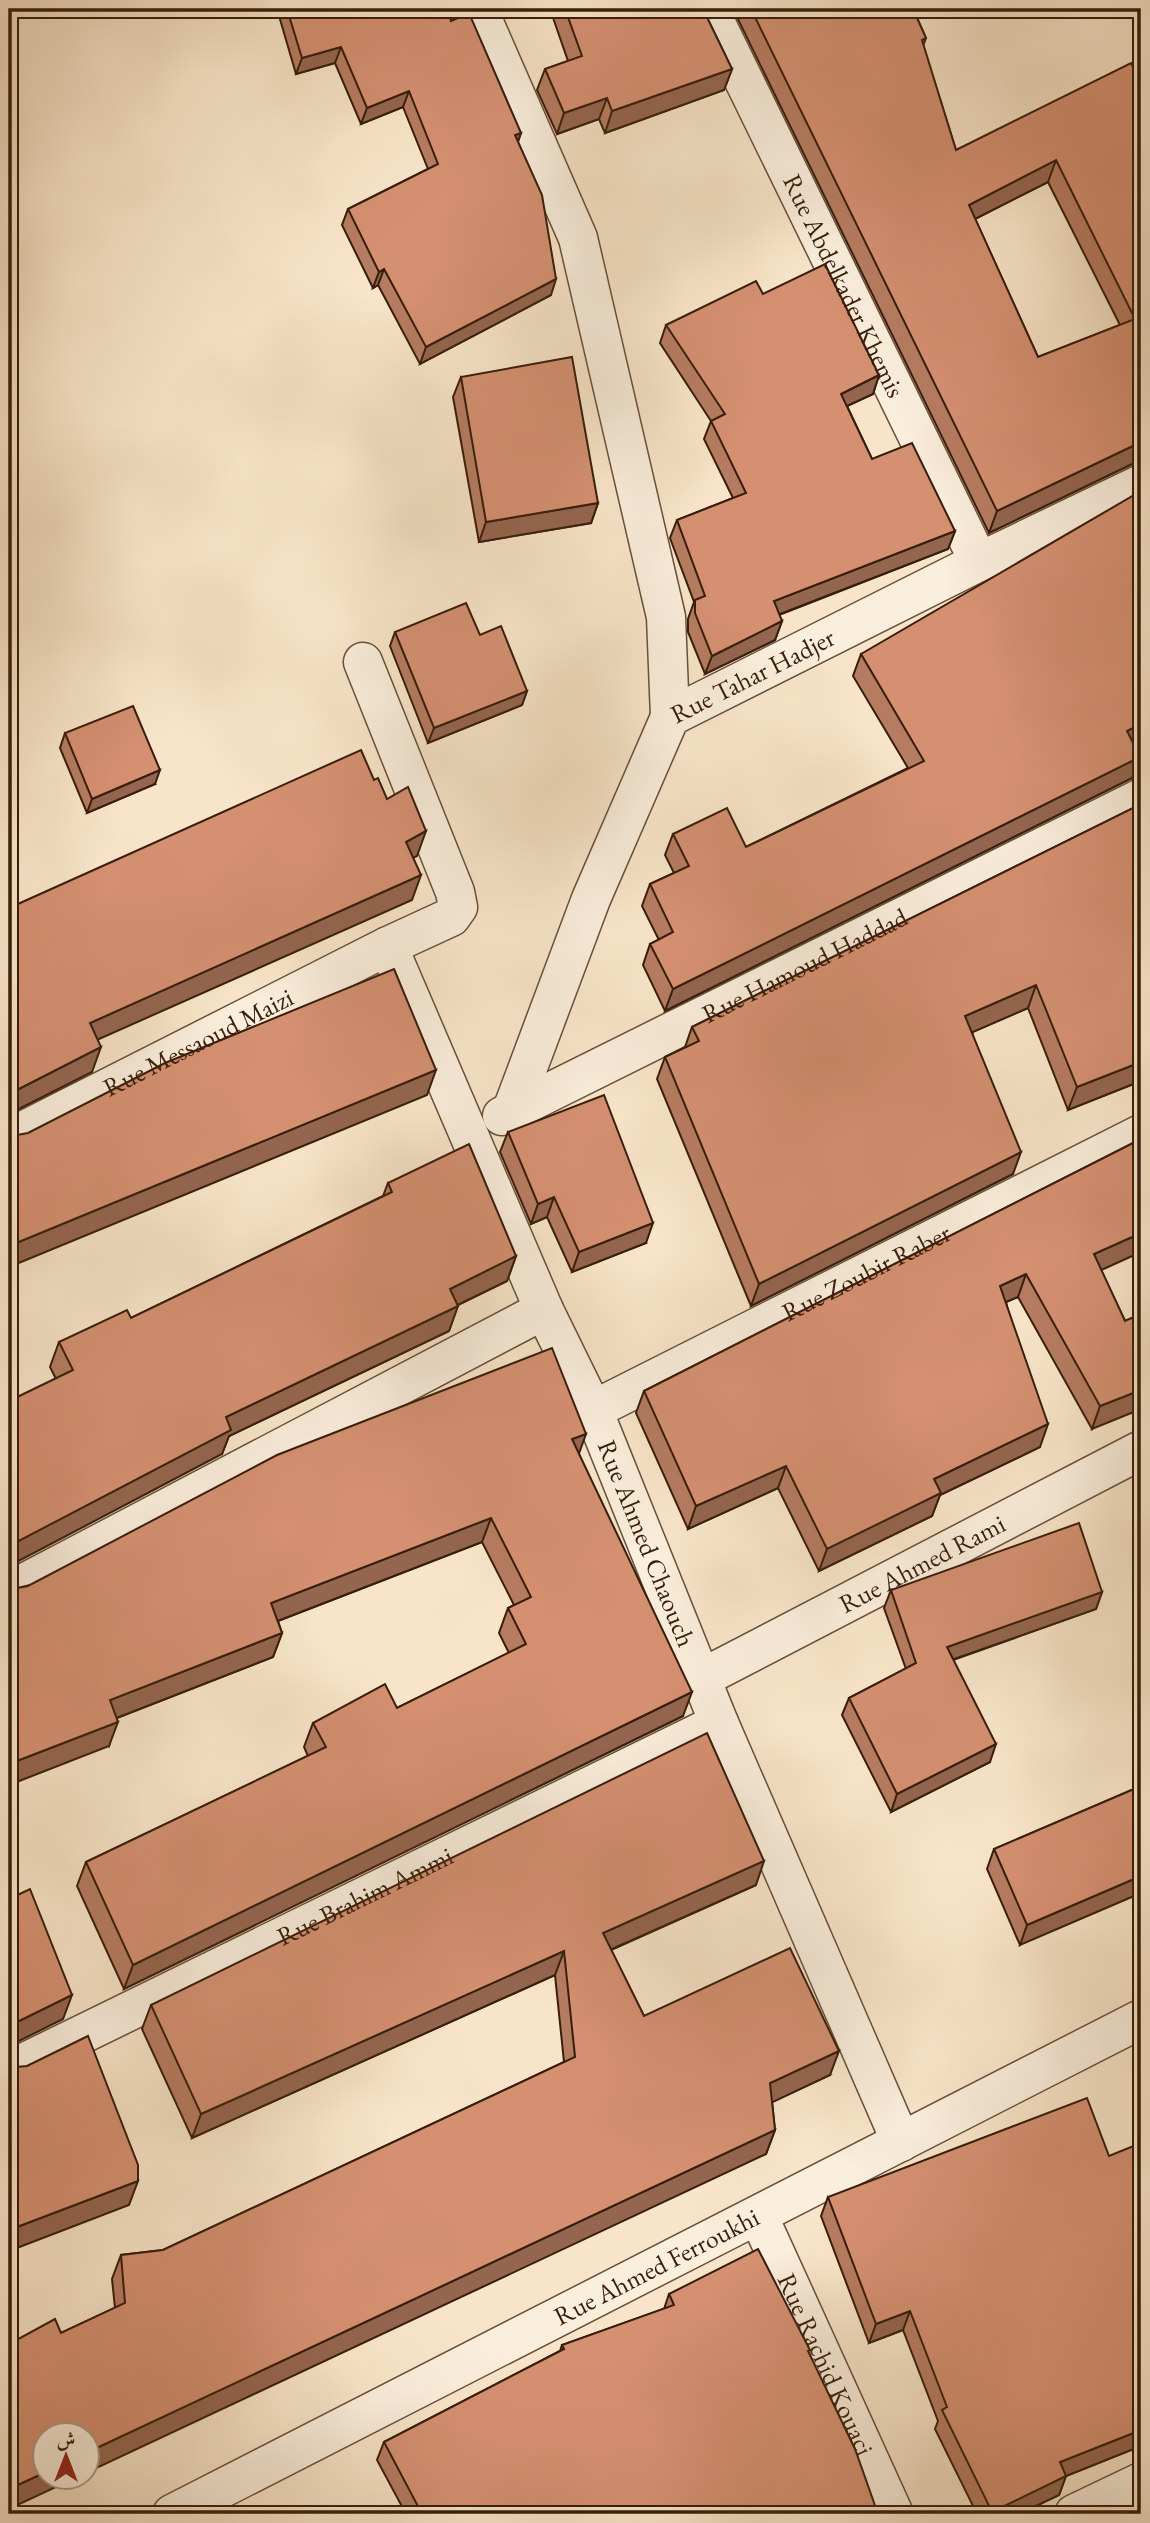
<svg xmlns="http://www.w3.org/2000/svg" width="1150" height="2523" viewBox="0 0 1150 2523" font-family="'EB Garamond',Amiri,serif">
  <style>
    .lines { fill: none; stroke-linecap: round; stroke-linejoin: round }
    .minor-casing { stroke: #684f3a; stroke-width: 41 }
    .minor { stroke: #faeedc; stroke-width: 38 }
    .wall { fill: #b67c61; stroke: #381d0b; stroke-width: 2; fill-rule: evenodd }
    .shaded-wall { fill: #94654f; stroke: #381d0b; stroke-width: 2 }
    .building { fill: #d49071; stroke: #381d0b; stroke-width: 2; fill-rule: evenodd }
    .labels { text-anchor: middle; stroke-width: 5; stroke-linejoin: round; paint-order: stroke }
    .street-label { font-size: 26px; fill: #381d0b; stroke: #faeedc }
  </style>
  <rect width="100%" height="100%" fill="#f8e5c9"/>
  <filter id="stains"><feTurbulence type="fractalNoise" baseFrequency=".00286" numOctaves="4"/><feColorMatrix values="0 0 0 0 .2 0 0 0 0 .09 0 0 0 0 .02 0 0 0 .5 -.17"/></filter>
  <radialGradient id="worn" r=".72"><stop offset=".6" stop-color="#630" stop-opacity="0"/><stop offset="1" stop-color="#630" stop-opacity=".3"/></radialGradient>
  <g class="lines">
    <defs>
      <g id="minor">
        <polyline points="478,9 578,238 666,617 670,717"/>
        <path id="s1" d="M709,9L979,562"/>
        <path id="s2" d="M388,946L544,1310L593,1410L719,1723L901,2142"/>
        <path id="s3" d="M512,1110L591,899L670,717L979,562L1141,484"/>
        <path id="s4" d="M502,1116L1141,798"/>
        <path id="s5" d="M9,1138L388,946L451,917L458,907L455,892L363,662"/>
        <path id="s6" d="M593,1410L1141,1134"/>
        <polyline points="9,1591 544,1310"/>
        <path id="s7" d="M702,1678L1141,1450"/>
        <path id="s8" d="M9,2070L719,1723"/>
        <path id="s9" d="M758,2215L894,2514"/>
        <path id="s10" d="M172,2514L1141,2019"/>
        <polyline points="1074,2514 1141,2482"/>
      </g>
    </defs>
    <!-- minor casing -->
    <use href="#minor" class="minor-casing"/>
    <!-- minor -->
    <use href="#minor" class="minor"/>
  </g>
  <!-- wall -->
  <g class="wall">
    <polygon points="277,9 448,9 451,21 521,133 518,142 551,295 420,364 378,285 373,288 342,225 348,209 428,169 403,107 361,124 335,63 296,74"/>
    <polygon points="550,9 703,9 732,69 724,90 605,133 599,119 557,134 537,90 545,69 568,61"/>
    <path d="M733,9H913L926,38L923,46L956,150L1141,83L1132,464L989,533ZM1048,182L1120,325L1038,357L975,219Z"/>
    <polygon points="763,294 879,375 873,394 847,406 872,459 955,531 948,549 779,615 782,621 775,640 705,674 688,632 688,619 694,602 670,538 677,520 733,498 704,439 711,421 660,343 666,325"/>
    <polygon points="461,377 598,503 591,523 479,542 453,397"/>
    <polygon points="395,632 480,635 527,691 522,705 428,743 390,646"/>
    <polygon points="861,654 1134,745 1132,778 665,1011 643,965 650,944 659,940 642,906 650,884 674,873 665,855 673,834 746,847 908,768 853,676"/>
    <polygon points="65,733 155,784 87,813 60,748"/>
    <polygon points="1141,804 1141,1081 1068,1110 1028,1008 972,1032 1013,1174 751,1306 657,1079 665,1057 685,1047 692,1027"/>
    <polygon points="508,1132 646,1243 572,1272 547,1217 531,1224 500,1152"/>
    <polygon points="1141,1139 1101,1270 1125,1321 1141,1314 1092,1429 1018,1297 1006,1302 1040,1447 940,1495 932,1516 819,1571 778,1488 688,1529 636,1413 644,1391"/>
    <polygon points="388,1183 516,1256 507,1281 458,1305 449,1331 229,1436 222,1454 56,1379 50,1367 59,1342 131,1318 383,1196"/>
    <polygon points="579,1454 683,1716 124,1989 77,1886 86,1862 308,1756 304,1747 313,1723 397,1708 509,1653 499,1633 508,1608 514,1605 482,1542 278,1621 282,1633 273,1657 117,1718 109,1746 18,1588"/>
    <polygon points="1141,1491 1141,1518 1135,1507"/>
    <polygon points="891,1590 1102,1592 1096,1609 953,1660 990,1762 891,1812 842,1715 849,1698 906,1669 884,1608"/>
    <polygon points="1141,1696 1141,1729 1135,1714"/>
    <polygon points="1141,1786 1020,1945 987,1869 994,1849"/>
    <polygon points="756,1885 611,1950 644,2016 830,2075 772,2102 775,2130 766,2154 61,2333 115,2308 112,2279 121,2255 163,2250 564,2062 555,1975 192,2138 142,2029 151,2005"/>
    <polygon points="828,2197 1141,2446 1066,2476 1059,2495 1019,2514 977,2514 935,2429 938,2421 903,2330 869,2343 821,2216"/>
    <polygon points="669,2294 809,2353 878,2514 406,2514 377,2460 384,2442 560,2351 562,2345 664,2309"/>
  </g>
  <!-- shaded-wall -->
  <g class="shaded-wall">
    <polygon points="341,47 335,63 296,74 302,58"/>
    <polygon points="732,69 724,90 605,133 612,111"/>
    <polygon points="409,91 403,107 361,124 367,108"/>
    <polygon points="607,98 599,119 557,134 564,113"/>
    <polygon points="521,133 515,149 515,135"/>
    <polygon points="1056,160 1048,182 961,226 969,205"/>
    <polygon points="384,269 378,285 373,288 379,272"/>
    <polygon points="556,279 551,295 420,364 426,347"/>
    <polygon points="879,375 873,394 834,412 841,394"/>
    <polygon points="1141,442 1141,463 1132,464 989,533 997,511"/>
    <polygon points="598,503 591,523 479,542 486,522"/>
    <polygon points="955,531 948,549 767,619 774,601"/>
    <polygon points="782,621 775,640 705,674 712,656"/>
    <polygon points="527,691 522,705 428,743 434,728"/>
    <polygon points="1141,724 1141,742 1119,752 1127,731"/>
    <polygon points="1140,757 1132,778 665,1011 673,989"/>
    <polygon points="160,770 155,784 87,813 92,799"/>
    <polygon points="426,831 417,856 397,866 406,842"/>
    <polygon points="421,875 412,900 81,1047 90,1023"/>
    <polygon points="1036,985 1028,1008 957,1039 965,1016"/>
    <polygon points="101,1047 92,1072 9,1114 9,1094"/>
    <polygon points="1141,1062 1141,1081 1068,1110 1077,1087"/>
    <polygon points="436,1070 427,1095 9,1267 9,1246"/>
    <polygon points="1021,1152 1013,1174 751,1306 759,1284"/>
    <polygon points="554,1197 547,1217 531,1224 538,1204"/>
    <polygon points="653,1223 646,1243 572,1272 579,1252"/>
    <polygon points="1141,1233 1141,1252 1086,1277 1094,1254"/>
    <polygon points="516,1256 507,1281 441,1313 450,1289"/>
    <polygon points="1026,1274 1018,1297 992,1308 1000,1286"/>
    <polygon points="458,1306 449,1331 229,1436 222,1454 9,1566 9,1546 226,1417"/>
    <polygon points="1141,1390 1141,1409 1092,1429 1100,1406"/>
    <polygon points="1048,1424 1040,1447 940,1495 932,1516 819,1571 827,1549 934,1479"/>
    <polygon points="586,1434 577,1459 572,1439"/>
    <polygon points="786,1466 778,1488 688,1529 696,1506"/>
    <polygon points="491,1518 482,1542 262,1627 271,1603"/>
    <polygon points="1102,1592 1096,1609 940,1664 947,1647"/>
    <polygon points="282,1633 273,1657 101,1724 110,1700"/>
    <polygon points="692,1692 683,1716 124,1989 133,1965"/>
    <polygon points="118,1722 109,1746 9,1785 9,1764"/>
    <polygon points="996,1744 990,1762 891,1812 897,1794"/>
    <polygon points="764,1861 756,1885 594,1957 603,1933"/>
    <polygon points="1141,1876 1141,1893 1020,1945 1027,1925"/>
    <polygon points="564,1951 555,1975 192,2138 201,2114"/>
    <polygon points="72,1995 63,2019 9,2046 9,2026"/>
    <polygon points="839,2051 830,2075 762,2107 770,2083"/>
    <polygon points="775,2130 766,2154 88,2472 88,2452"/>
    <polygon points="138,2181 129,2205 9,2251 9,2230"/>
    <polygon points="910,2311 903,2330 869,2343 876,2324"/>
    <polygon points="1141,2430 1141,2446 1066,2476 1059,2495 1019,2514 991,2514 992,2512 1060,2462"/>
    <polygon points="46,2472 46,2477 77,2477 9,2509 9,2489"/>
  </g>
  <!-- building -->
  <g class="building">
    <polygon points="287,9 448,9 451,21 469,13 521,133 515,135 542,195 556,279 426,347 384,269 379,272 348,209 438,164 409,91 367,108 341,47 302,58"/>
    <polygon points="565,9 703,9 732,69 612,111 607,98 564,113 545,69 582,56"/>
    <path d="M751,9H913L926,38L922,40L956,150L1131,63L1141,83V442L997,511ZM1056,160L1135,319L1038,357L969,205Z"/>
    <polygon points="825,264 879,375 841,394 872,459 912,443 955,531 774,601 782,621 712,656 695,613 695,600 705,596 677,520 746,493 711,421 725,414 666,325 756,281 763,294"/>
    <polygon points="572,357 598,503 486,522 461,377"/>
    <polygon points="1141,491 1141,724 1127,731 1140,757 673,989 650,944 673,932 650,884 689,866 673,834 727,808 746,847 924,761 861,654"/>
    <polygon points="466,603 480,635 501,626 527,691 434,728 395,632"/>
    <polygon points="133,706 160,770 92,799 65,733"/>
    <polygon points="361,750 374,780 378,778 387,799 408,787 426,831 406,842 421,875 90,1023 101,1047 9,1094 9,908"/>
    <polygon points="1141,804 1141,1062 1077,1087 1036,985 965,1016 1021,1152 759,1284 665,1057 699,1041 692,1027"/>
    <polygon points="394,969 436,1070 9,1246 9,1133 17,1135 28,1133 165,1063"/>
    <polygon points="604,1095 653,1223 579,1252 554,1197 538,1204 508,1132"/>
    <polygon points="1141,1139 1141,1233 1094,1254 1125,1321 1141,1314 1141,1390 1100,1406 1026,1274 1000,1286 1048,1424 934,1479 941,1493 827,1549 786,1466 696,1506 644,1391"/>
    <polygon points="469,1144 516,1256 450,1289 458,1306 226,1417 231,1430 9,1546 9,1401 73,1370 59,1342 127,1310 131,1318 392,1192 388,1183"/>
    <polygon points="552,1348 586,1434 572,1439 692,1692 133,1965 86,1862 326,1747 313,1723 385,1684 397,1708 526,1644 508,1608 531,1597 491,1518 271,1603 282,1633 110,1700 118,1722 9,1764 9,1586 18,1588 28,1586 277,1455"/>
    <polygon points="1079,1523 1102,1592 947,1647 996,1744 897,1794 849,1698 916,1663 891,1590"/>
    <polygon points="707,1733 764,1861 603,1933 644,2016 790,1948 839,2051 770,2083 775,2130 88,2452 88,2435 46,2435 46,2472 9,2489 9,2344 55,2319 61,2333 125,2303 121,2255 163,2250 575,2057 564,1951 201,2114 151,2005"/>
    <polygon points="1141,1786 1141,1876 1027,1925 994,1849"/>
    <polygon points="30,1889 72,1995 9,2026 9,1899"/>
    <polygon points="88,2036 138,2165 138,2181 9,2230 9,2065 16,2067 27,2066"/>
    <polygon points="1087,2098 1109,2156 1141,2143 1141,2430 1060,2462 1066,2476 992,2512 942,2410 947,2407 910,2311 876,2324 828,2197"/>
    <polygon points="758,2249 810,2350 808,2351 855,2449 878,2514 422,2514 384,2442 564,2349 562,2345 674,2305 669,2294"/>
  </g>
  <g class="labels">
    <!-- street labels -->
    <g class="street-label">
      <text dy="9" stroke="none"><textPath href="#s1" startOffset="308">Rue Abdelkader Khemis</textPath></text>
      <text dy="9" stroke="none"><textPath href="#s3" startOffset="516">Rue Tahar Hadjer</textPath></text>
      <text dy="9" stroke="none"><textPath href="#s4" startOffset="338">Rue Hamoud Haddad</textPath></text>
      <text dy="9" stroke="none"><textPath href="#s5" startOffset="212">Rue Messaoud Maizi</textPath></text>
      <text dy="9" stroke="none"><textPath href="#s6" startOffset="306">Rue Zoubir Raber</textPath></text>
      <text dy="9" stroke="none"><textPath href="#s2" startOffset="651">Rue Ahmed Chaouch</textPath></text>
      <text dy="9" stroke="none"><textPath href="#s7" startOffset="248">Rue Ahmed Rami</textPath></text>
      <text dy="9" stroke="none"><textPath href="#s8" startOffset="396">Rue Brahim Ammi</textPath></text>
      <text dy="9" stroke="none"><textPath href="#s10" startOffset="544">Rue Ahmed Ferroukhi</textPath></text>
      <text dy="9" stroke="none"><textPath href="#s9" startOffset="164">Rue Rachid Kouaci</textPath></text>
    </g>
  </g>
  <!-- margin -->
  <rect width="1150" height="2523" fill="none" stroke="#f8e5c9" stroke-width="35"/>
  <rect x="10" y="10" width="1129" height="2502" fill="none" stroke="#381d0b" stroke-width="3.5"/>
  <rect x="18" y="18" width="1115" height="2488" fill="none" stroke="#381d0b" stroke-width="2"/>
  <!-- north arrow -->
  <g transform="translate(66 2456)"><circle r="33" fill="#faeedc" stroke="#ac9a88" stroke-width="2"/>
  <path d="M0-5L12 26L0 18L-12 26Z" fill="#8f2418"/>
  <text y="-10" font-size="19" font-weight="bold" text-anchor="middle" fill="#381d0b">ش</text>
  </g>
  <rect width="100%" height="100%" filter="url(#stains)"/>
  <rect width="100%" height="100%" fill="url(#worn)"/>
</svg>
